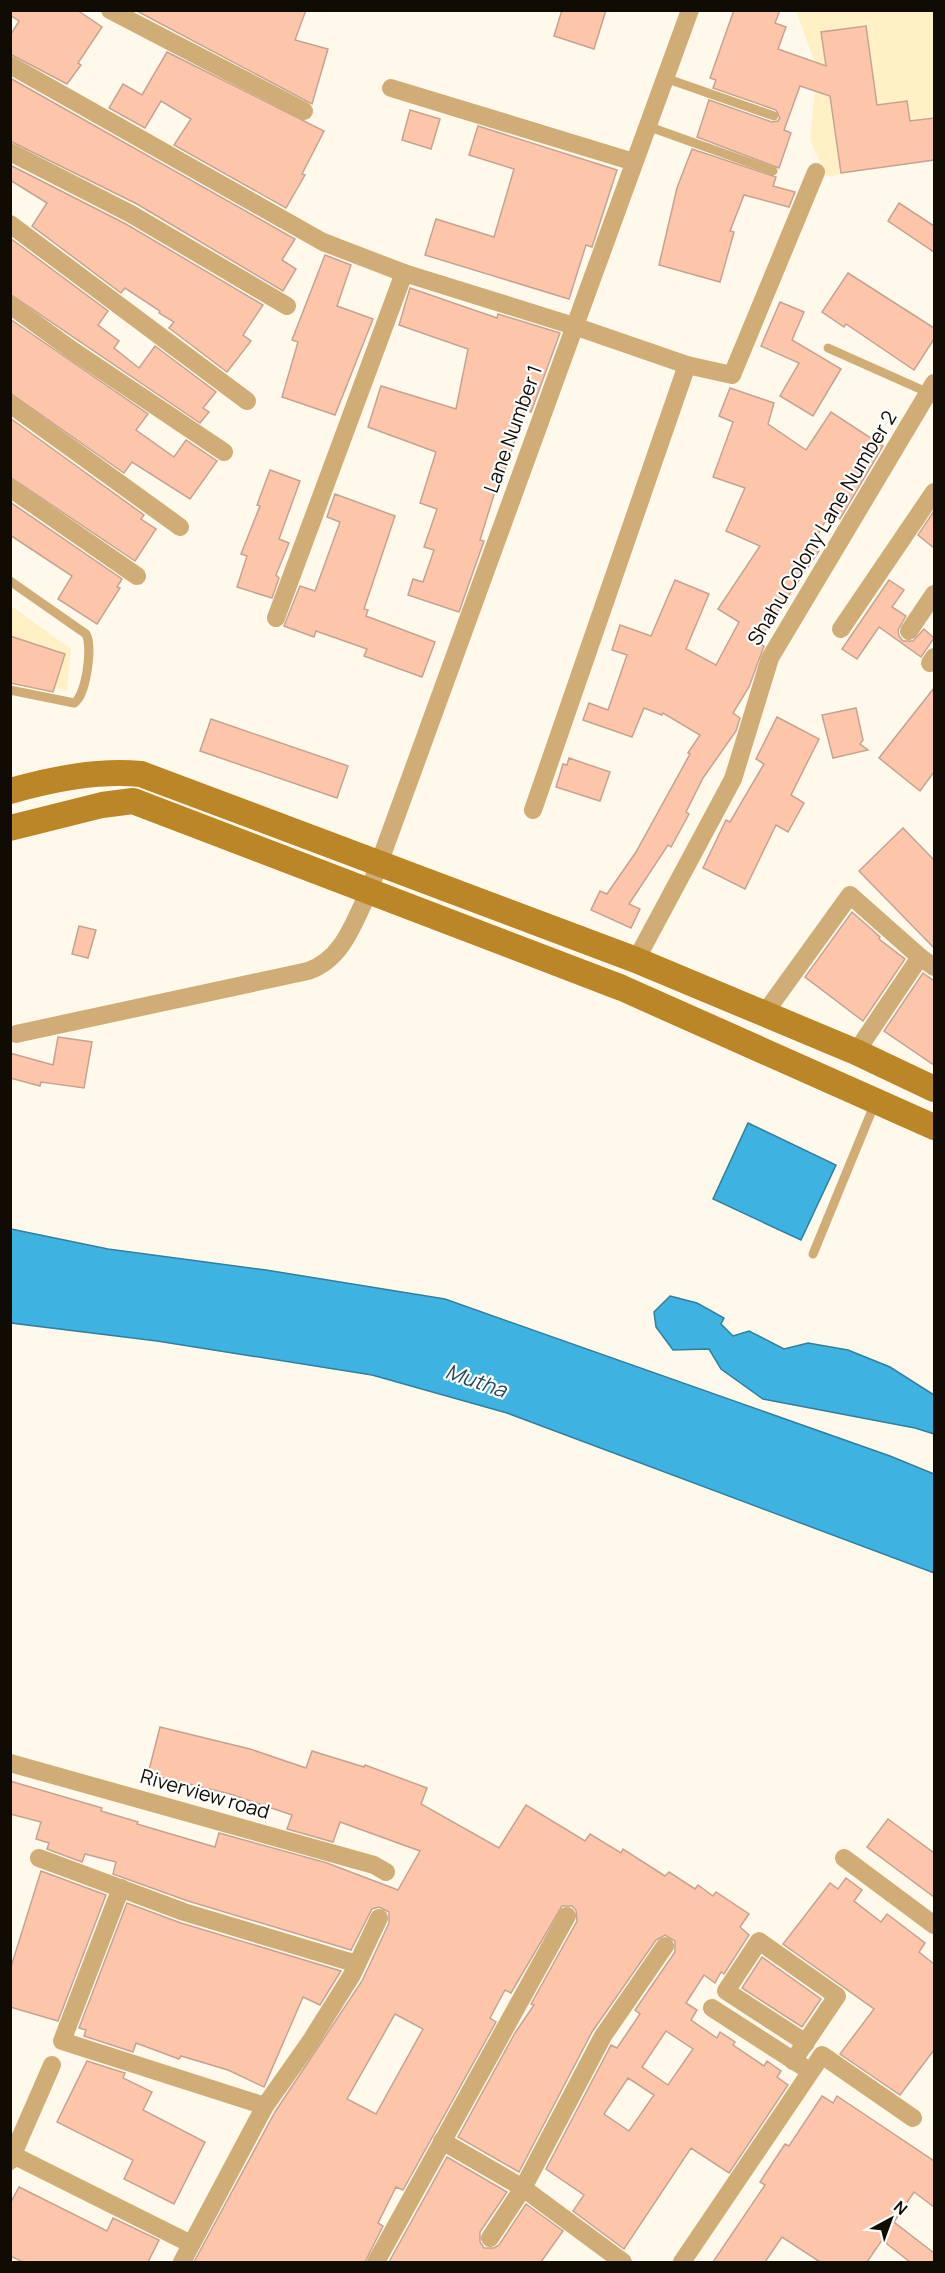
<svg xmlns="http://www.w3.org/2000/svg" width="945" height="2273" viewBox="0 0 945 2273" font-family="Manrope,sans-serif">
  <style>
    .built { fill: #fff0c6 }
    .water { fill: #3eb2e1; stroke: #30809e; stroke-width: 1.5 }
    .building { fill: #fdc6ab; stroke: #c5a393; stroke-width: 1.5; fill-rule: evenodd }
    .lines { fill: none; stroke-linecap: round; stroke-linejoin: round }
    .lane { stroke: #d0ad77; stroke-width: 9 }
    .street { stroke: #d0ad77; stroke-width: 18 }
    .secondary { stroke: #bb8627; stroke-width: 26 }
    .labels { text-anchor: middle; stroke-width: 4.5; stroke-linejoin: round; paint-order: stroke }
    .street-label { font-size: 20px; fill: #100c03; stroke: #fff }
    .water-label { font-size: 21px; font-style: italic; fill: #1c4b5f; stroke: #fff }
  </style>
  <rect width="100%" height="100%" fill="#fef9eb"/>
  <!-- built -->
  <g class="built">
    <polygon points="796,11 934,11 934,157 827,177 810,140 817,69"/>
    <polygon points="10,605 71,649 67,691 11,674"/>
  </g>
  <!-- water -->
  <g class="water">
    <polygon points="748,1123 836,1165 801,1240 713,1199"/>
    <polygon points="11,1229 108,1249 266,1270 445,1299 890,1456 934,1474 934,1573 507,1413 372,1375 157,1341 11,1323"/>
    <polygon points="670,1296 697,1303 724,1318 721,1324 733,1336 749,1331 784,1349 808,1343 848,1350 890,1367 934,1395 934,1434 915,1428 763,1399 721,1369 709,1349 673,1350 656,1327 654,1312"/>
  </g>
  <!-- building -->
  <g class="building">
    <polygon points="10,10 77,10 102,27 78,63 81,65 67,84 10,54 10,36 19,21 10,15"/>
    <polygon points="135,10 306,10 295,40 328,49 312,104"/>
    <polygon points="562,10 606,10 594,49 554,36"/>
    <polygon points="734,10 780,10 775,23 786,27 778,49 826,66 821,32 866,26 877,105 907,101 910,121 934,118 934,160 841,173 830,96 800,86 784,130 791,133 779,168 697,137 709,100 772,122 778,121 780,118 776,110 713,88 716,80 710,78"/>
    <polygon points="167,52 324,131 302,174 305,175 286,208 174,145 191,119 161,101 145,128 109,108 123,84 142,95"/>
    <polygon points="10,78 295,239 282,260 296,269 283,291 137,204 10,141"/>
    <polygon points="410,110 440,119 431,149 402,140"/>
    <polygon points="478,126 617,170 592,247 586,245 569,299 425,255 436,219 494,237 514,169 469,155"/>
    <polygon points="692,149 776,177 773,186 795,192 789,207 744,195 730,231 734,232 720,282 659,265 677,188"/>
    <polygon points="10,165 126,224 263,305 243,335 251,341 227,372 169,328 174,322 159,313 160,311 125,288 121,293 32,226 47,203 10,180"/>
    <polygon points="899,203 934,226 934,252 888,221"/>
    <polygon points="10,238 108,311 98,325 119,341 114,348 139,368 155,346 216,392 203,408 209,412 200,423 10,294"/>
    <polygon points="325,255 351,265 337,306 373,319 335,415 282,397 298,342 292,340"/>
    <polygon points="848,273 934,328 934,339 914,370 846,324 844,327 822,312"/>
    <polygon points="410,288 497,318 498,314 560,333 531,412 525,410 503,476 500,475 480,540 484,541 459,612 408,595 413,579 423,582 434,550 424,547 437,509 420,503 436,452 368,427 381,386 456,409 468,349 399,325"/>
    <polygon points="780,302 804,312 792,340 841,369 813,416 780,396 799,363 761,346"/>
    <polygon points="10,319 148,414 136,430 174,457 186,440 217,461 190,499 132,462 124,473 10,393"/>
    <polygon points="730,388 774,403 768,424 806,450 831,412 883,446 840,519 830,512 812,546 819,551 757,642 764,646 749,687 733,713 740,718 736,731 703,778 686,812 689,814 671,847 668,845 629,904 640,909 631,928 591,910 600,891 607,894 636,852 690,754 688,753 700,735 663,713 662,715 644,708 632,737 583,720 589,703 608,710 627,655 612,650 620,625 651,636 675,580 709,594 686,649 716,665 739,622 718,609 760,546 726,531 745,488 713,477 733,422 719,416"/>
    <polygon points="10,418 144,515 141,519 156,529 135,561 10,477"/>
    <polygon points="270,470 300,481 279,539 289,543 276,575 279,578 272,598 237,587 247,556 241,554 260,506 257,505"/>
    <polygon points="335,494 395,516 364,609 368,610 366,616 435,642 422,677 364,656 367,649 316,631 314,637 284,626 300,586 315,591 340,522 327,517"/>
    <polygon points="10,502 122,579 117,587 120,588 97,624 58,599 72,576 10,535"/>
    <polygon points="934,511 934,548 918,535"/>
    <polygon points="889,580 904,590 892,607 906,616 898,630 899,636 903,641 913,641 924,629 934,638 921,657 879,627 857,659 842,649"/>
    <polygon points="10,636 65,654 53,692 10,683"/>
    <polygon points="934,688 934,772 920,791 879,758"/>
    <polygon points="856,708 863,740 860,744 868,750 833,758 822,715"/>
    <polygon points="777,717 819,739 791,795 804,803 788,832 776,825 745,889 703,868 726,820 730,822 764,764 756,759"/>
    <polygon points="211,719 348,766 337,798 200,751"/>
    <polygon points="569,758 610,772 600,801 556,787 563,764 567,765"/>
    <polygon points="903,828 934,860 934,948 859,871"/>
    <polygon points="852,912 880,937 879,939 905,959 863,1021 805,977"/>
    <polygon points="79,926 96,930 88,958 72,954"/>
    <polygon points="923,973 934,981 934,1065 884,1031"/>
    <polygon points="58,1037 92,1042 84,1088 41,1082 40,1086 10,1078 10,1053 53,1065"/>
    <path d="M160,1727L250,1749L306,1768L312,1751L364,1767L365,1765L427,1788L421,1804L499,1848L526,1805L585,1841L590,1834L621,1853L623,1849L665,1876L669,1872L695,1889L698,1885L713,1896L716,1892L749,1914L740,1927L749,1935L724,1974L721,1972L715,1983L704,1975L686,2003L697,2010L691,2020L717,2038L720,2032L735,2042L733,2045L764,2066L767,2061L781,2071L777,2077L788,2085L729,2173L691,2148L624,2249L573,2211L584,2195L546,2169L611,2045L617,2048L640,2014L635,2010L675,1952V1941L665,1935L656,1940L592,2032L519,2172L458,2137L515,2033L534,2005L531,2004L577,1921L576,1910L572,1906H562L511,1993L505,1990L490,2018L496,2022L403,2190L396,2187L378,2223L383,2226L365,2262H194L275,2112L362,1981L389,1923V1912L379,1907L372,1909L351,1950L188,1901L113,1874L116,1862L85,1854L82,1862L47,1849L49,1843L36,1839L41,1822L10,1814V1781L102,1808L101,1811L138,1822L137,1824L215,1847L219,1833L327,1863L398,1890L420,1851L340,1822L333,1842L287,1829L292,1815L230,1794L148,1774ZM395,2014L423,2029L376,2114L347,2099ZM666,2031L693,2049L668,2085L642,2067ZM628,2078L654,2095L629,2131L604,2114Z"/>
    <polygon points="888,1819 934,1853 934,1897 867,1847"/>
    <polygon points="41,1871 106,1895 58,2021 10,2007 10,1970"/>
    <polygon points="846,1878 862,1890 854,1901 881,1922 887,1914 925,1943 919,1952 934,1964 934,2050 900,2095 840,2054 874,2009 783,1944 830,1883 838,1889"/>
    <polygon points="127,1903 181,1923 341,1971 320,2005 303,1997 264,2087 228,2070 181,2056 179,2059 136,2043 133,2052 84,2036 86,2030 79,2028"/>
    <polygon points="762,1957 821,1999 802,2027 742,1988"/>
    <polygon points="87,2061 125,2073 123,2078 152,2092 143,2110 205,2142 174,2204 124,2179 133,2160 57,2122"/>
    <polygon points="822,2096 833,2103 837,2096 934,2161 934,2207 914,2192 894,2222 934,2253 934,2262 910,2262 882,2240 867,2262 820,2262 782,2237 765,2262 713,2262 765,2185 760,2182 785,2144 789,2146"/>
    <polygon points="447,2157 507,2192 480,2232 480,2242 484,2248 494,2248 499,2245 526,2204 563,2231 541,2262 389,2262"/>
    <polygon points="19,2187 107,2231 113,2218 159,2240 148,2262 23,2262 10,2256 10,2204"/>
  </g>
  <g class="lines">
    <!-- lane -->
    <g class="lane">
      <polyline points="665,78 774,116"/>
      <polyline points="647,126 773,171"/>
      <polyline points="828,348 929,393"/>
      <path d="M10,581L86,634C93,647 86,696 74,703L10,690"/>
      <polyline points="813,1254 875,1103"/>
    </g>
    <!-- street -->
    <g class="street">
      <polyline points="110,10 304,111"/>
      <polyline points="10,65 323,242 404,273 574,326 687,365 732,375 816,172"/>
      <polyline points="391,88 634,162"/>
      <polyline points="10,152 131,214 287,306"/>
      <polyline points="10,224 247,401"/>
      <polyline points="10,305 72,350 224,452"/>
      <polyline points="10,404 180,527"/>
      <polyline points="10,488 137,576"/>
      <polyline points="276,618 404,273"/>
      <polyline points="841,629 934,492"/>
      <polyline points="909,631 934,594"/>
      <polyline points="930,663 934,657"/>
      <polyline points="533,810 687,365"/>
      <polyline points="636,960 733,779 770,658 934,383"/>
      <polyline points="764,1014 850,895 920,957 934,967"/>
      <path d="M16,1034L308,971C343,959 354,922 369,891L690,10"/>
      <polyline points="856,1052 920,957"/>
      <polyline points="10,1763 374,1865 386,1872"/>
      <polyline points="39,1858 184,1912 357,1964"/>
      <polyline points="844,1858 934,1925"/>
      <polyline points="121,1888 62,2041 265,2106"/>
      <polyline points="712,2008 802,2066"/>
      <polyline points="793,2061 837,1996 759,1941 726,1991 806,2043"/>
      <polyline points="442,2141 523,2188 623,2262"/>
      <polyline points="13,2155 191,2244"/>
      <polyline points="10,2161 52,2065"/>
      <polyline points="490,2238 523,2188 603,2036 665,1946"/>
      <polyline points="182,2262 265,2106 310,2042 352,1975 379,1918"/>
      <polyline points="376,2262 567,1916"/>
      <polyline points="682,2262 822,2055 913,2118"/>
    </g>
    <!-- secondary -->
    <g class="secondary">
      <path d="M10,791C53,779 97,770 141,774L636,960L856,1052L934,1089"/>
      <polyline points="10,828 102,805 133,801 622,988 934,1127"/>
    </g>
  </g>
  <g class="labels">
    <!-- street labels -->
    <g class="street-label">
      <text transform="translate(513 429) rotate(-70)" y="7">Lane Number 1</text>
      <text transform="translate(822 528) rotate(-59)" y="7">Shahu Colony Lane Number 2</text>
      <text transform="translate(205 1794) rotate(16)" y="7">Riverview road</text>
    </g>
    <!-- water labels -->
    <g class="water-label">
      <text transform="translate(476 1381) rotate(19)" y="7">Mutha</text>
    </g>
  </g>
  <!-- border -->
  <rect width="945" height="2273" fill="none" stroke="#100c03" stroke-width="24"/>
  <!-- north arrow -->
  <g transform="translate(891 2219) rotate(41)" stroke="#ffffff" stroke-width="4.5" paint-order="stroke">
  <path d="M0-4.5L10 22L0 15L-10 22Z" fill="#100c03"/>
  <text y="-9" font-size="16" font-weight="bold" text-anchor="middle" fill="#100c03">N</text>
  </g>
</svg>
